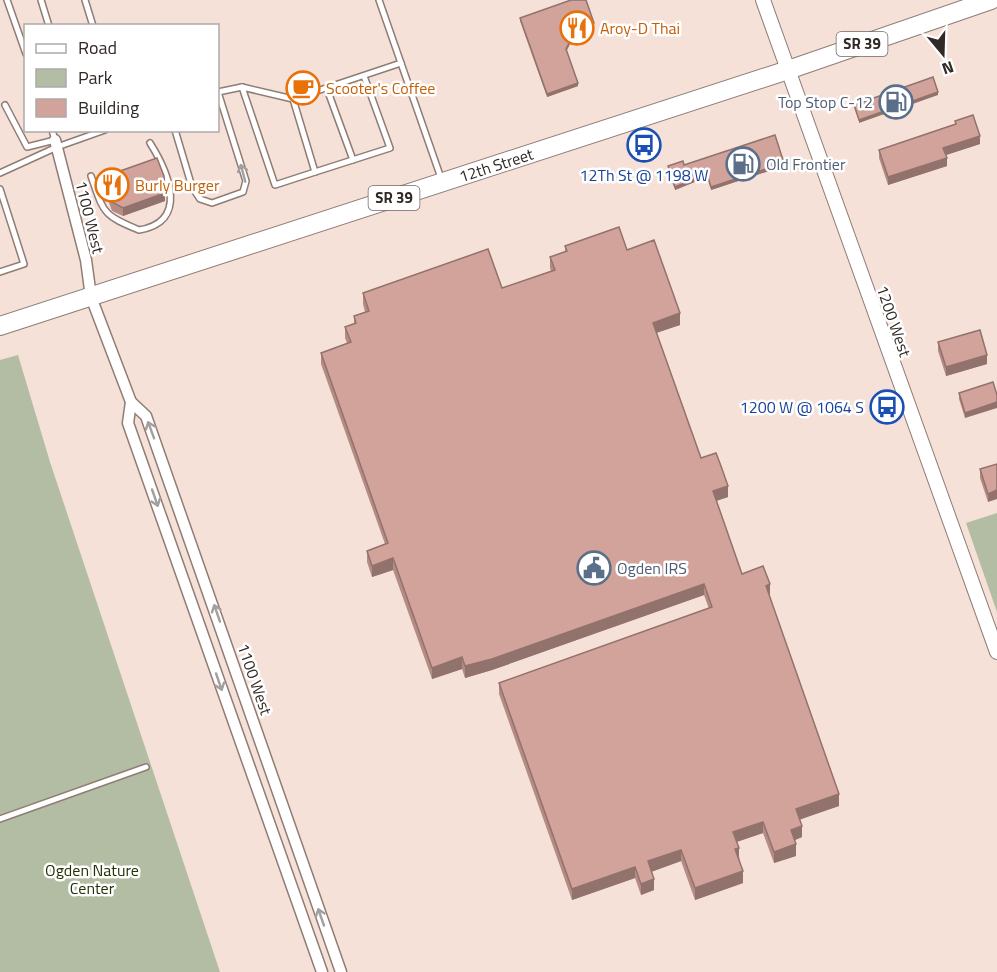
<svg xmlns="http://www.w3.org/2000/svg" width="997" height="972" viewBox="0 0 997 972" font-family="'Titillium Web',sans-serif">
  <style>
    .green { fill: #b2bda3 }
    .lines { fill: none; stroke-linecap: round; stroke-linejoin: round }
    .service-casing { stroke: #8f7c75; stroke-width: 8 }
    .minor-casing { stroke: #8f7c75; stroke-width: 13 }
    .tertiary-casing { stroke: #8f7c75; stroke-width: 16 }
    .primary-casing { stroke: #8f7c75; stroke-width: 20 }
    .service { stroke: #fff; stroke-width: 5 }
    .minor { stroke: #fff; stroke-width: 10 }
    .tertiary { stroke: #fff; stroke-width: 14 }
    .primary { stroke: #fff; stroke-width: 18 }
    .wall { fill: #b48c85 }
    .shaded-wall { fill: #92726c }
    .building { fill: #d1a39b; stroke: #92726c; stroke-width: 1.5 }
    .oneway { stroke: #a29f9d }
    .labels { text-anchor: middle; stroke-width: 5; stroke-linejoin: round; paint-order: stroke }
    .shield { fill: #fff; stroke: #6f6967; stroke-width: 1.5 }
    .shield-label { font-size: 15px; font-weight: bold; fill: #312926 }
    .food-label { font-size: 16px; fill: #c56008; stroke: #fff; text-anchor: start }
    .service-label { font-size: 16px; fill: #4e5e75; stroke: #fff; text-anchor: start }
    .street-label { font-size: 16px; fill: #312926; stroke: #fff }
    .transit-label { font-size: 16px; fill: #164399; stroke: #fff }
    .park-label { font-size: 16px; fill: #243306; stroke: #fff }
  </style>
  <rect width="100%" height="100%" fill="#f6e1d8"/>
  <!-- green -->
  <g class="green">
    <polygon points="18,355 50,462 220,972 0,972 0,360"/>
    <polygon points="997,513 997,612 966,523"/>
  </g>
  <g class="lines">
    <defs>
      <g id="service">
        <polyline points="7,0 26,54"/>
        <polyline points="41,0 49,26"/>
        <polyline points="85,0 93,26"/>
        <polyline points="379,0 441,178"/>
        <polyline points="327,89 353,160"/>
        <polyline points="293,99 242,87 275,185 315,172 293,99 401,63"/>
        <polyline points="5,105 27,147 55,140 52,130"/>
        <polyline points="175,130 192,187 200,199 212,203 243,192 246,181 218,92 242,87"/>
        <polyline points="315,172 390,148 364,76"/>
        <polyline points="0,173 57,147 105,130"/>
        <path d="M91,176C104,213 102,215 139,230C189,222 169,173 150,143"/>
        <polyline points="0,189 24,264 0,272"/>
        <polyline points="0,819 146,767"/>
      </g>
      <g id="minor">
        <polyline points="55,140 86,260 91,297 131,402 128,423 322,972"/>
        <polyline points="131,402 146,416 341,972"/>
      </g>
      <polyline id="tertiary" points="763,0 997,652"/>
      <polyline id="primary" points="0,326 788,70 991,0"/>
    </defs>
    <!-- service casing -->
    <use href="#service" class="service-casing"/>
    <!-- minor casing -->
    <use href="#minor" class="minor-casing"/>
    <!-- tertiary casing -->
    <use href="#tertiary" class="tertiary-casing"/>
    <!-- primary casing -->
    <use href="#primary" class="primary-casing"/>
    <!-- service -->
    <use href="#service" class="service"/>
    <!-- minor -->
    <use href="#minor" class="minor"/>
    <!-- tertiary -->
    <use href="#tertiary" class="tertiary"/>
    <!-- primary -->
    <use href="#primary" class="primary"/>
  </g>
  <!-- wall -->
  <g class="wall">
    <polygon points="520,18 594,26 576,32 566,51 578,86 547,97 520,21"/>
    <polygon points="955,121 980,144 946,155 947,166 888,185 879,158 879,150 955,124"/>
    <polygon points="684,165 784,166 711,190 707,177 675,190 668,170 668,166"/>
    <polygon points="103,177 165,201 123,216 112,211 103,186"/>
    <polygon points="565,246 627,250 680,325 656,333 701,458 728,497 716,501 742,574 769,596 839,806 799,819 802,837 794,840 796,856 774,863 763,833 737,842 743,883 695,900 681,861 651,872 654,890 641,895 635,878 572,900 499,694 499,683 709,609 704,595 492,670 465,678 462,669 432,679 393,570 372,577 367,562 367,551 385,544 321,364 321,353 347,343 345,338 345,327 354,324 354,316 365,312 363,304 363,293 502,288 551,271 550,268 550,257 565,252"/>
    <polygon points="938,342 987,364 946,376 938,351"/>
    <polygon points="959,393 997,395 965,418 959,399"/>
    <polygon points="997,464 988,502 980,478 980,469"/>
  </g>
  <!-- shaded-wall -->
  <g class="shaded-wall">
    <polygon points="594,23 594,26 576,32 566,52 566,49 576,29"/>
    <polygon points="578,83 578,86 547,97 547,94"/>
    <polygon points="938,92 938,95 859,123 859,120"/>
    <polygon points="980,136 980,144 943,156 943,148"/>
    <polygon points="947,158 947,166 888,185 888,177"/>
    <polygon points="784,163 784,166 711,190 711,187"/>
    <polygon points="707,174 707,177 675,190 675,187"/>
    <polygon points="165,193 165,201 123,216 123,208"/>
    <polygon points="680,313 680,325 653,334 653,323"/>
    <polygon points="987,355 987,364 946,376 946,367"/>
    <polygon points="997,402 997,408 965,418 965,413"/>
    <polygon points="728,486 728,497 713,502 713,491"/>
    <polygon points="997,490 997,499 988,502 988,494"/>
    <polygon points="393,558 393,570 372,577 372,566"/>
    <polygon points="704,584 704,595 492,670 465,678 465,666"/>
    <polygon points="770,584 770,596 766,586"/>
    <polygon points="462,657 462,669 432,679 432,668"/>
    <polygon points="839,794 839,806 796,821 796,809"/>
    <polygon points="763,822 763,833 733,843 733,832"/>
    <polygon points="802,826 802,837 791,842 791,830"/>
    <polygon points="796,844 796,856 774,863 774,852"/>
    <polygon points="739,848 739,859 735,849"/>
    <polygon points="681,850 681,861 648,873 648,861"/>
    <polygon points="635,867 635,878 572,900 572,889"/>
    <polygon points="743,871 743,883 695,900 695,888"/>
    <polygon points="654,879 654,890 641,895 641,884"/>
  </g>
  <!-- building -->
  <g class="building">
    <polygon points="571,0 586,0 594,23 576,29 566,49 578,83 547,94 520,18"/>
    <polygon points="933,77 938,92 859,120 854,105"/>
    <polygon points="973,115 980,136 943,148 947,158 888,177 879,150 956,124 955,121"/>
    <polygon points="775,135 784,163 711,187 707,174 675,187 668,166 683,161 684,165"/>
    <polygon points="157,158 164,176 165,193 123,208 112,202 103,177"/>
    <polygon points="619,227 627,250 654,240 680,313 653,323 701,458 716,453 721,466 728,486 713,491 742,574 763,566 770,584 766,586 839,794 796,809 802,826 791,830 796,844 774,852 763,822 733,832 739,848 735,849 743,871 695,888 681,850 648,861 654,879 641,884 635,867 572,889 499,683 712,607 704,584 492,659 465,666 462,657 432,668 393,558 372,566 367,551 388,543 321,353 351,342 345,327 356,323 354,316 369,311 363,293 488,249 502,288 555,270 550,257 567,251 565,246"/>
    <polygon points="980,330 987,355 946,367 938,342"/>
    <polygon points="993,382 997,395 997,402 965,413 959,393"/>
    <polygon points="997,464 997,490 988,494 980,469"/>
  </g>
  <!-- one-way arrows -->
  <defs><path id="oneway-shaft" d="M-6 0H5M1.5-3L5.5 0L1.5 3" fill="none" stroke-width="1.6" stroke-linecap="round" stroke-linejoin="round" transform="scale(1.5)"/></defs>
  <g class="oneway">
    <use href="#oneway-shaft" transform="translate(243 173) rotate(-105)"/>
    <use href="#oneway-shaft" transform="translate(151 430) rotate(-110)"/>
    <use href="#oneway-shaft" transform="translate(155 498) rotate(71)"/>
    <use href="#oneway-shaft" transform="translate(217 613) rotate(-109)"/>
    <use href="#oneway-shaft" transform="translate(219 682) rotate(71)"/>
    <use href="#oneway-shaft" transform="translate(321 917) rotate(-109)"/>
  </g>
  <!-- icons -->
  <defs>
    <symbol id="restaurant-ring" viewBox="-11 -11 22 22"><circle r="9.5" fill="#fff" stroke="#e8710a" stroke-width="1.5"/><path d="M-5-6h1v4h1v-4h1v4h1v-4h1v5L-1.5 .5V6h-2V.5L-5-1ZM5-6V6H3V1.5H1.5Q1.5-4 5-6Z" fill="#e8710a"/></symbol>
    <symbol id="cafe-ring" viewBox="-11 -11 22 22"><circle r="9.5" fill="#fff" stroke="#e8710a" stroke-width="1.5"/><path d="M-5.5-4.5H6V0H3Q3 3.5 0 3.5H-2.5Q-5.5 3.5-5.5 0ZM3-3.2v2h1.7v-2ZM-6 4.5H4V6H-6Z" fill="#e8710a"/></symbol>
    <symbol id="fuel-ring" viewBox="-11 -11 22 22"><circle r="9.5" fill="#fff" stroke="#5c6f8a" stroke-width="1.5"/><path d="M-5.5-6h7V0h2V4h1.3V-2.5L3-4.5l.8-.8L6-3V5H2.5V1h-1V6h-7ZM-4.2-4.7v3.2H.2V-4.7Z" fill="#5c6f8a"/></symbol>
    <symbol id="bus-ring" viewBox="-11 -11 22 22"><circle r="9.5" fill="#fff" stroke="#1a4fb4" stroke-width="1.5"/><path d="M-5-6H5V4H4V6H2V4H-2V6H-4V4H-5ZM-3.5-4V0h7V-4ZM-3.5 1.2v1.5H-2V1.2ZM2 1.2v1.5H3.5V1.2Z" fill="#1a4fb4"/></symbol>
    <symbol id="civic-ring" viewBox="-11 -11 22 22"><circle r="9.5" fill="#fff" stroke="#5c6f8a" stroke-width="1.5"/><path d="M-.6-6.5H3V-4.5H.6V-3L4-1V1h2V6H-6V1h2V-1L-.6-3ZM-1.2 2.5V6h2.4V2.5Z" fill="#5c6f8a"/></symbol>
  </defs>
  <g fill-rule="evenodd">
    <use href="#restaurant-ring" x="558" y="9" width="38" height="38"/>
    <use href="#cafe-ring" x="284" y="69" width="38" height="38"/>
    <use href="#fuel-ring" x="877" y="83" width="38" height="38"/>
    <use href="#bus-ring" x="625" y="126" width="38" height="38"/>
    <use href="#fuel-ring" x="724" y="145" width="38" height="38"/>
    <use href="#restaurant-ring" x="93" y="166" width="38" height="38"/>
    <use href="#bus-ring" x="868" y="388" width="38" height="38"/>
    <use href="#civic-ring" x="575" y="549" width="38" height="38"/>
  </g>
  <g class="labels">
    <!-- shield labels -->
    <g class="shield">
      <rect x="836.5" y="32" width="51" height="24" rx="4.5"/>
      <rect x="368.5" y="186" width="51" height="24" rx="4.5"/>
    </g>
    <g class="shield-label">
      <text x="862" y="49">SR 39</text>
      <text x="394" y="203">SR 39</text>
    </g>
    <!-- food labels -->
    <g class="food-label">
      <text x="600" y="34">Aroy-D Thai</text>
      <text x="326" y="94">Scooter's Coffee</text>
      <text x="135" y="191">Burly Burger</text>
    </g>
    <!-- service labels -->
    <g class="service-label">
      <text x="873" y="108" text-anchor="end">Top Stop C-12</text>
      <text x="766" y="170">Old Frontier</text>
      <text x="617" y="574">Ogden IRS</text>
    </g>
    <!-- street labels -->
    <g class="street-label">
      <text transform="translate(496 165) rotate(-18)" y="6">12th Street</text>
      <text transform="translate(90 217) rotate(76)" y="6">1100 West</text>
      <text transform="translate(894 321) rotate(71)" y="6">1200 West</text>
      <text transform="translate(255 679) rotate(71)" y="6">1100 West</text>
    </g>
    <!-- transit labels -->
    <g class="transit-label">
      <text x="644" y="181">12Th St @ 1198 W</text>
      <text x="864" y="413" text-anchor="end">1200 W @ 1064 S</text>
    </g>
    <!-- park labels -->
    <g class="park-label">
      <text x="92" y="876">Ogden Nature<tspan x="92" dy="18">Center</tspan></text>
    </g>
  </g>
  <!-- legend -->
  <rect x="24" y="24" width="195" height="108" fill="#ffffff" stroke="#ada9a8" stroke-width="1.5"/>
  <rect x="36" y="44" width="30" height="9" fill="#ffffff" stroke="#ada9a8" stroke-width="1.5"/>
  <text x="78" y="54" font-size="18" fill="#312926">Road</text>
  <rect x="36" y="69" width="30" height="18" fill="#b2bda3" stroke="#ada9a8" stroke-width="1.5"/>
  <text x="78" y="84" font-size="18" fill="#312926">Park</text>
  <rect x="36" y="99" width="30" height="18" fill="#d1a39b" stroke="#ada9a8" stroke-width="1.5"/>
  <text x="78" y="114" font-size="18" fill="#312926">Building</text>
  <!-- north arrow -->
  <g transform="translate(943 54) rotate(161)" stroke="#ffffff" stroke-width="4.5" paint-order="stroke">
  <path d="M0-4.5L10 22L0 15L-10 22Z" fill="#312926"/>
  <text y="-9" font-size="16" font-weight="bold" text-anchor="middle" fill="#312926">N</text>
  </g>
</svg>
